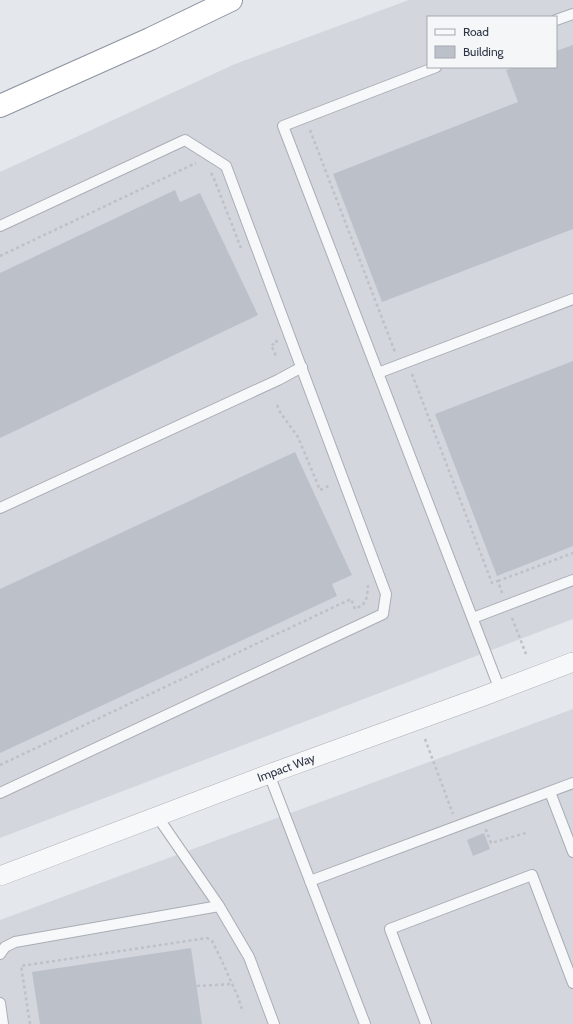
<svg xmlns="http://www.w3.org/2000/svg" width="573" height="1024" viewBox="0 0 573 1024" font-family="Cabin,sans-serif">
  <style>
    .built { fill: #d3d6dd; fill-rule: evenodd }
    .building { fill: #bcc0c8 }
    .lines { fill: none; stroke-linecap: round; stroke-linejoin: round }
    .lane-casing { stroke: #a9aeb5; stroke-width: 12 }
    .street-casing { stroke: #a9aeb5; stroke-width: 20 }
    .highway-casing { stroke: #8d94a1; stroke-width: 24 }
    .path { stroke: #bec1c7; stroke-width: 2.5; stroke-dasharray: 3 3; stroke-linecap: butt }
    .lane { stroke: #f7f8fa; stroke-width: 10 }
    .street { stroke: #f7f8fa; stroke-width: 19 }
    .highway { stroke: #fff; stroke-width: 22 }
    .labels { text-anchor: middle; stroke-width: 3.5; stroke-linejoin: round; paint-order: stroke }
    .street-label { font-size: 12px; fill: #2d3543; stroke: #f4f6f8 }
  </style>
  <rect width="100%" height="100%" fill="#e4e7eb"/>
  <!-- built -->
  <g class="built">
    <path d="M409,0H573V619L0,838V172L235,64ZM428,17H556V67H428Z"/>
    <polygon points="573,709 573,1024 0,1024 0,920"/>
  </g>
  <!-- building -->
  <g class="building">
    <polygon points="573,45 573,229 382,302 333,174 518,102 506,70 515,67 556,67 556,51"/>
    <polygon points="175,190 180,202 200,193 258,315 0,438 0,273"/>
    <polygon points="573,361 573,546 497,576 435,414"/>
    <polygon points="295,452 352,575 332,584 337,596 0,753 0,589"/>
    <polygon points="484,833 490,849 473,856 467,840"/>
    <polygon points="191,948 202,1024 40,1024 32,972"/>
  </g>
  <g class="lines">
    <defs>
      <g id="lane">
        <polyline points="556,20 573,14"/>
        <polyline points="436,67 283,126 500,690"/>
        <polyline points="0,226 185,140 226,166 386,594 383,614 0,793"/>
        <polyline points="378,373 573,299"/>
        <polyline points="0,508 278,380 302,367"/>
        <polyline points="473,618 573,580"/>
        <polyline points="269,774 365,1024"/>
        <polyline points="550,792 573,852"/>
        <polyline points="157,816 219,906 249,957 274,1024"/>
        <polyline points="310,881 573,783"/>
        <polyline points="0,954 5,947 15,942 219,906"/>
        <polyline points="0,1003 3,1024"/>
        <polyline points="426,1024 390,929 532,875 573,983"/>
      </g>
      <g id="street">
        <path id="s1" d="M0,876L269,774L481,697L573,662"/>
      </g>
      <polyline id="highway" points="0,106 150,39 231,0"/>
    </defs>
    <!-- lane casing -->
    <use href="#lane" class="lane-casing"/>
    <!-- street casing -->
    <use href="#street" class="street-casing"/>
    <!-- highway casing -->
    <use href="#highway" class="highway-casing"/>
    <!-- path -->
    <g class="path">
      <polyline points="310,130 395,352"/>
      <polyline points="211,173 213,176 241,248"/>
      <polyline points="0,256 196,163"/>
      <polyline points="276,340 277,343 271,345 276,356"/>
      <polyline points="412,374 492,583 498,581 502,593"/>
      <polyline points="277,405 280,412 298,437 320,490 331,485"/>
      <polyline points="498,581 573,553"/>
      <polyline points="512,618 526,654"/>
      <polyline points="425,739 453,814"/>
      <polyline points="0,765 351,599 355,609 363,605 367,597 368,585"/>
      <polyline points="485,830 486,830 491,843 526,833"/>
      <polyline points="197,986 232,984"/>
      <polyline points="30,1024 21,966 207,938 212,941 221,959 238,997 243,1012"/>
    </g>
    <!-- lane -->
    <use href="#lane" class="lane"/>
    <!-- street -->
    <use href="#street" class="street"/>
    <!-- highway -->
    <use href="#highway" class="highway"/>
  </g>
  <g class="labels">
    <!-- street labels -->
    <g class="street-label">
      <text dy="4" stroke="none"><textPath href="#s1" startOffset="306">Impact Way</textPath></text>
    </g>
  </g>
  <!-- legend -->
  <rect x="427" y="16" width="130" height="52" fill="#f4f6f8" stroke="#a4a9b0"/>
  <rect x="435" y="29" width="20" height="6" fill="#f7f8fa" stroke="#a4a9b0"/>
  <text x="463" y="36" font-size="12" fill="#2d3543">Road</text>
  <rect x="435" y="46" width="20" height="12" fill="#bcc0c8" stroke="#a4a9b0"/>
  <text x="463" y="56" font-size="12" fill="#2d3543">Building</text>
</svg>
